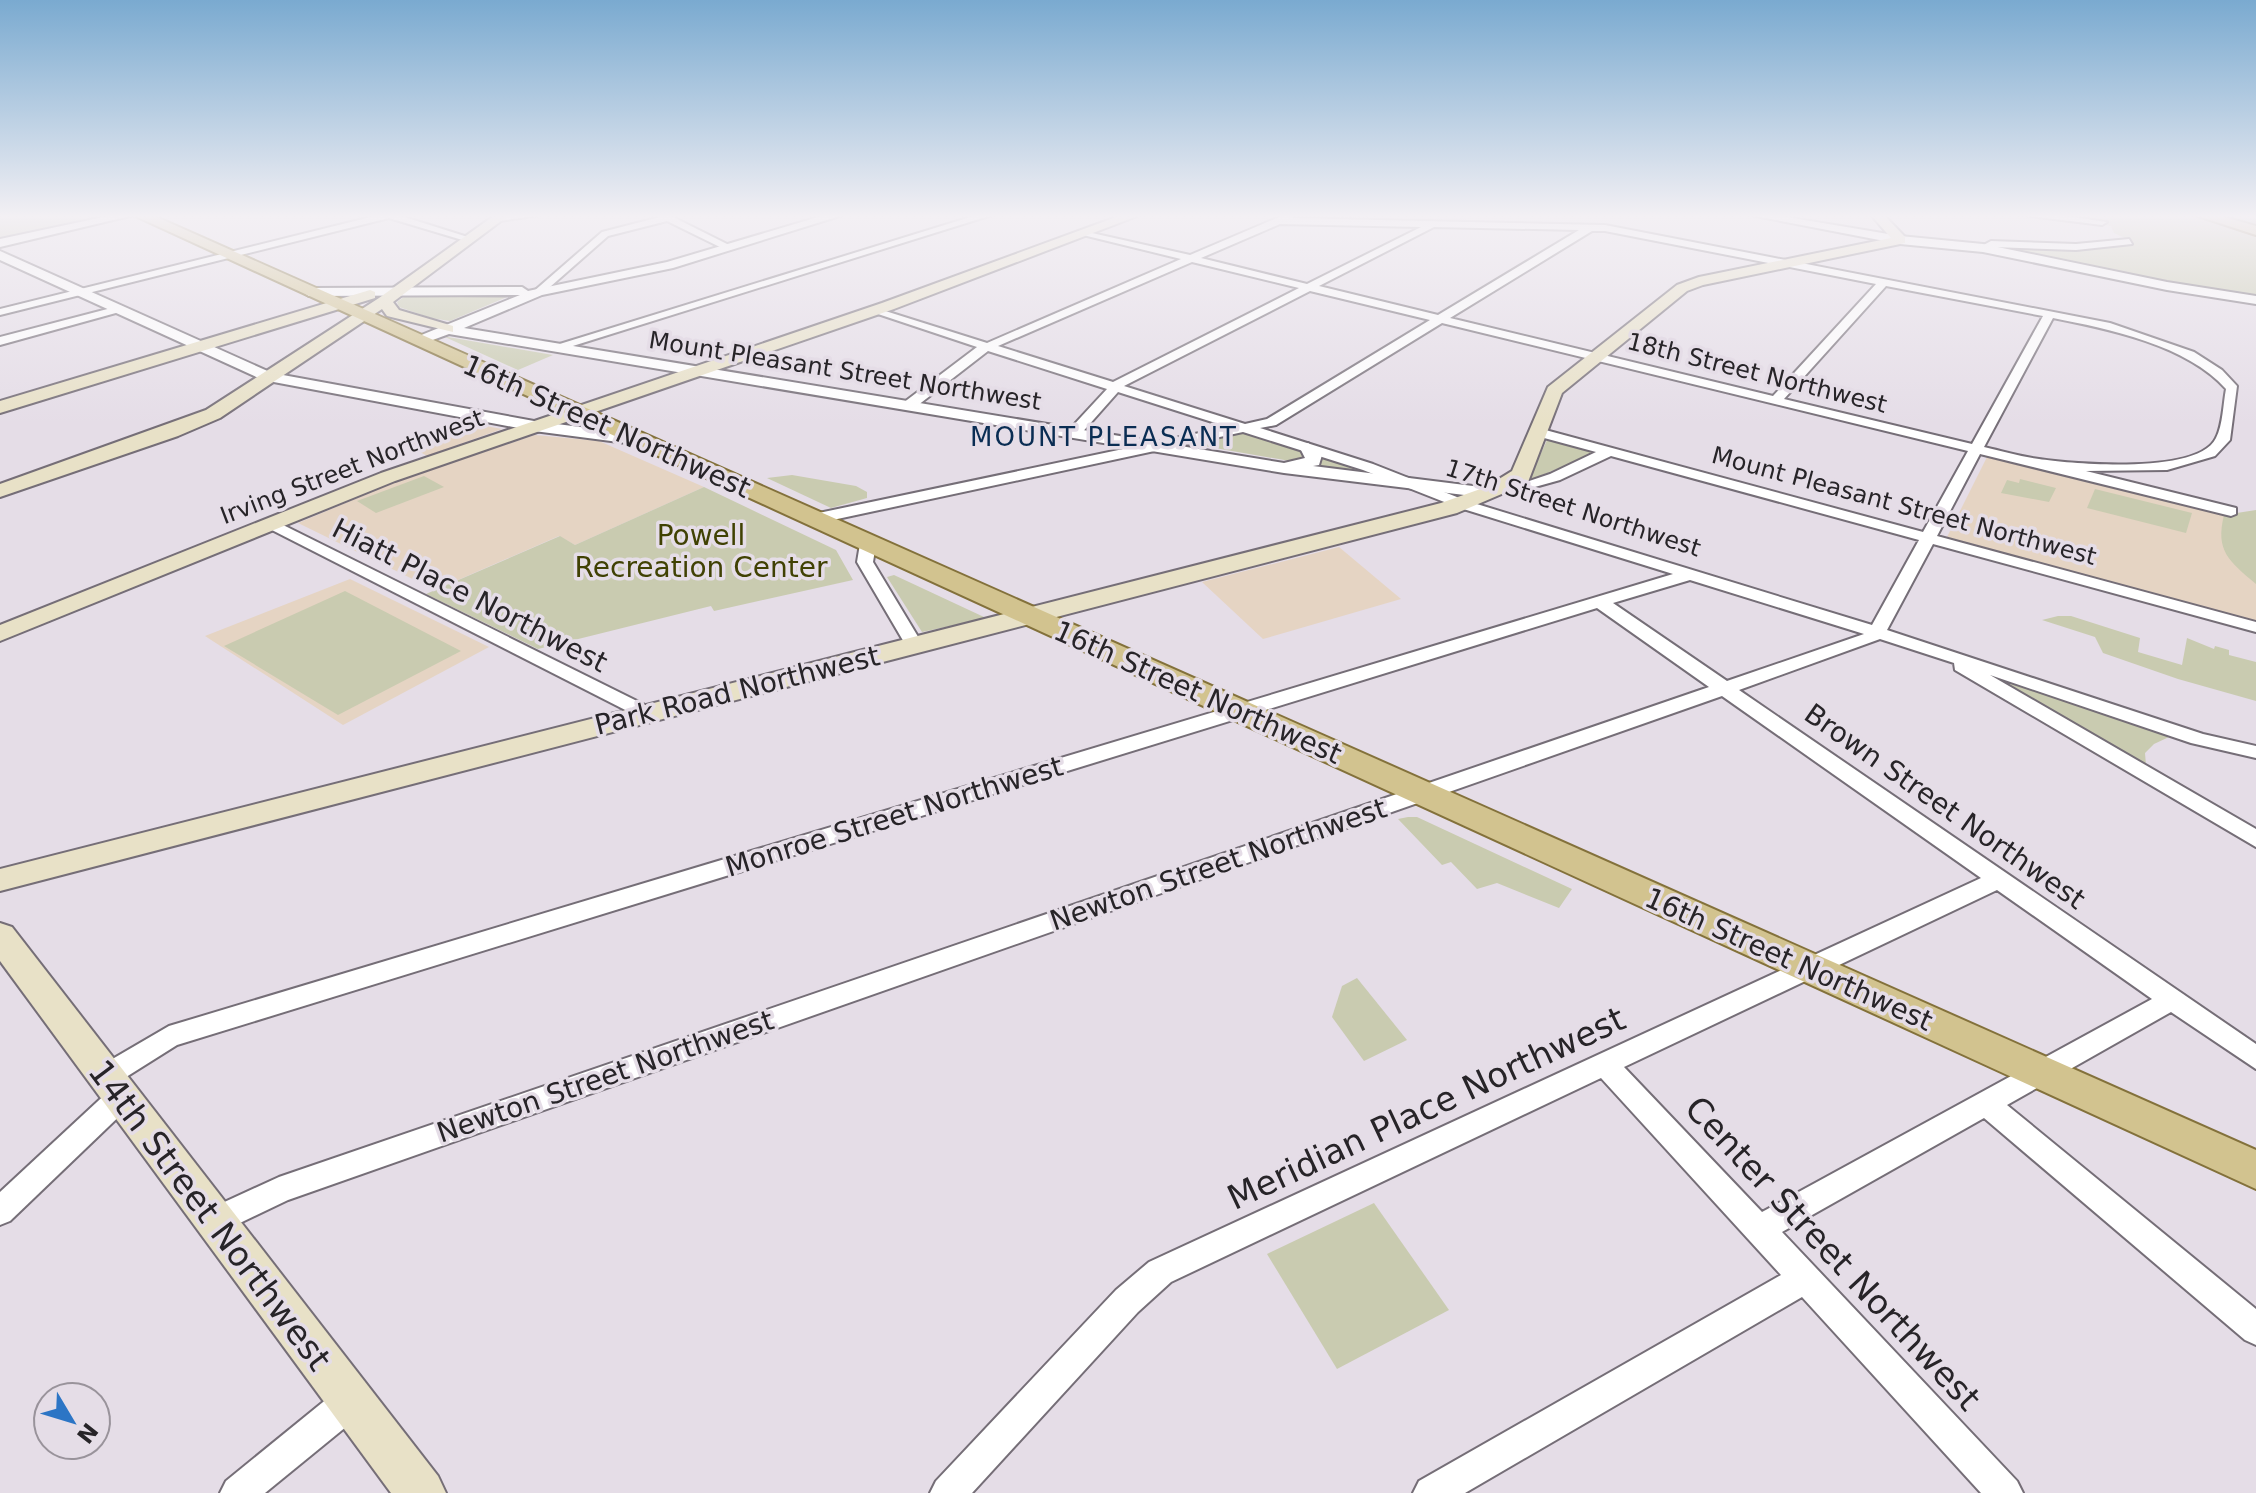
<svg xmlns="http://www.w3.org/2000/svg" width="2256" height="1493" viewBox="0 0 2256 1493" font-family="'DejaVu Sans',sans-serif">
  <style>
    .education { fill: #e5d4c3 }
    .green { fill: #c9cbb0 }
    .lines { fill: none; stroke-linecap: round; stroke-linejoin: round }
    .minor-casing { stroke: #756e77; stroke-width: 4 }
    .tertiary-casing { stroke: #756e77; stroke-width: 4 }
    .secondary-casing { stroke: #756e77; stroke-width: 4 }
    .primary-casing { stroke: #83713b; stroke-width: 4 }
    .minor { fill: #fff; fill-rule: evenodd }
    .tertiary { fill: #fff; fill-rule: evenodd }
    .secondary { fill: #e8e1c7; fill-rule: evenodd }
    .primary { fill: #d2c38f; fill-rule: evenodd }
    .labels { text-anchor: middle; stroke-width: 7; stroke-linejoin: round; paint-order: stroke }
    .far-street-label { font-size: 24px; fill: #272428; stroke: #e5dde7 }
    .far-neighbourhood-label { font-size: 26px; letter-spacing: 2px; fill: #0a2d53; stroke: #e5dde7 }
    .street-label { font-size: 28px; fill: #272428; stroke: #e5dde7 }
    .park-label { font-size: 28px; fill: #404103; stroke: #e5dde7 }
    .near-street-label { font-size: 34px; fill: #272428; stroke: #e5dde7 }
  </style>
  <rect width="100%" height="100%" fill="#e5dde7"/>
  <!-- education -->
  <g class="education">
    <polygon points="464,422 502,429 427,456 403,442"/>
    <polygon points="535,435 599,441 704,487 575,545 559,536 435,590 298,523 405,478"/>
    <polygon points="1987,457 2239,517 2256,577 2256,622 1947,537"/>
    <polygon points="1339,547 1401,599 1263,639 1202,582"/>
    <polygon points="350,579 489,647 343,725 205,636"/>
  </g>
  <!-- green -->
  <g class="green">
    <polygon points="0,215 114,215 0,239"/>
    <polygon points="2042,215 2256,215 2256,304 1990,246 2048,247 2127,239 2114,233 2111,226"/>
    <polygon points="408,294 501,295 507,297 450,321 431,318 399,307 397,302"/>
    <polygon points="445,337 448,337 553,355 518,370"/>
    <polygon points="1243,433 1365,469 1382,477 1192,444"/>
    <polygon points="1548,438 1595,452 1595,453 1528,481"/>
    <polygon points="792,475 856,486 867,492 867,498 831,508 767,478"/>
    <polygon points="424,476 444,487 376,513 357,501"/>
    <polygon points="2020,479 2056,488 2049,502 2001,493 2007,480 2019,483"/>
    <polygon points="704,487 836,550 853,580 714,611 711,606 538,649 426,594 560,536 575,545"/>
    <polygon points="2095,489 2192,513 2186,533 2087,508"/>
    <path d="M2256,510V584C2229,561 2215,551 2224,515Z"/>
    <polygon points="894,575 984,617 983,619 922,632 887,577"/>
    <polygon points="345,591 461,651 338,715 224,646"/>
    <polygon points="2058,616 2071,616 2140,638 2138,652 2182,665 2187,638 2214,649 2215,646 2229,650 2229,655 2256,662 2256,701 2178,679 2103,653 2095,637 2042,620"/>
    <polygon points="1994,676 2004,678 2169,737 2154,744 2145,753 2146,765"/>
    <polygon points="1408,817 1417,817 1572,889 1559,908 1497,883 1477,889 1451,862 1442,865 1398,819"/>
    <polygon points="1357,978 1407,1040 1364,1061 1332,1017 1342,986"/>
    <polygon points="1374,1203 1449,1310 1337,1369 1267,1254"/>
  </g>
  <g class="lines">
    <defs>
      <g id="minor">
        <polygon points="379,215 398,215 474,239 469,242 389,218 0,315 0,309"/>
        <polygon points="540,215 499,221 494,218 501,215"/>
        <polygon points="657,215 669,215 735,248 726,250 667,221 608,236 542,294 533,292 602,232 660,217"/>
        <polygon points="977,215 992,215 560,350 550,347"/>
        <path d="M1284,215H1294L1292,218L1605,225L2110,323L2194,352L2222,370L2237,386L2230,440L2215,456L2167,470L2086,471L2236,508V514L2231,516L1980,454L1937,536L2256,622V632L1933,544L1887,630L2203,734L2256,746V758L2191,743L1990,675L2256,829V847L1955,670L1954,663L1880,639L1739,690L2256,1044V1069L2171,1012L2007,1105L2256,1309V1345L2245,1340L1984,1118L1782,1232L2017,1481L2023,1493H1981L1802,1297L1465,1493H1413L1419,1481L1781,1275L1601,1078L1171,1282L1138,1312L972,1493H930L936,1481L1116,1290L1149,1262L1981,878L1722,696L288,1200L217,1234L207,1230L202,1220L207,1210L279,1177L1709,687L1597,608L177,1045L115,1084L106,1087L97,1084L93,1076L97,1068L169,1026L1673,574L1457,507L1363,470L1243,432L814,524L806,519L814,514L1228,427L1118,392L1079,436H1069V430L1107,389L988,351L913,409H903V403L977,347L869,311L879,309L987,343L1181,259L1083,235V231L1190,255ZM1280,224L1421,227L1307,284L1201,258ZM1434,227L1579,230L1438,315L1319,286ZM1592,231H1605L1876,284L1773,396L1450,318ZM1192,262L1299,288L1113,382L998,346ZM1886,286L2043,316L1972,444L1784,399ZM1310,291L1430,320L1267,419L1245,424L1124,386ZM2053,318C2109,329 2187,345 2226,389C2223,404 2223,425 2216,438C2198,475 2073,464 2039,459C2021,457 2002,451 1984,447ZM1442,323L1968,451L1923,532L1538,428L1531,432L1533,435L1596,452L1550,474L1503,490L1510,494L1560,480L1611,456L1919,540L1872,625L1467,501L1373,464L1260,428L1276,425ZM1690,580L1864,634L1727,681L1613,603ZM1997,890L2152,999L1762,1212L1624,1067Z"/>
        <polygon points="2023,215 2058,215 2107,222 2102,225"/>
        <polygon points="2129,239 2132,244 2076,250 1993,247 1983,251 1978,248 1991,241 2076,244"/>
        <polygon points="119,306 125,309 123,311 0,345 0,337"/>
        <polygon points="271,519 653,709 656,713 653,717 639,717 266,527 266,521"/>
        <polygon points="868,539 876,544 873,562 923,645 920,649 908,649 857,562 860,544"/>
        <polygon points="121,1085 131,1089 135,1097 131,1105 10,1221 0,1225 0,1192 111,1089"/>
        <polygon points="351,1384 363,1389 368,1401 363,1413 265,1493 220,1493 226,1481 339,1389"/>
      </g>
      <g id="tertiary">
        <polygon points="113,215 134,215 0,247 0,239"/>
        <polygon points="825,215 843,215 673,268 542,295 464,328 1284,463 1305,458 1300,448 1308,443 1322,455 1319,465 1313,466 1489,488 1498,493 1489,498 1284,473 449,334 419,345 412,341 414,338 520,295 309,296 303,292 309,288 522,287 528,291 667,262"/>
        <polygon points="1750,215 1775,215 1900,236 1983,244 2167,282 2256,296 2256,304 2167,290 1983,252 1900,244"/>
        <polygon points="0,251 272,373 534,421 634,434 642,439 634,444 534,431 263,380 0,260"/>
      </g>
      <g id="secondary">
        <polygon points="495,215 509,215 393,302 399,310 453,326 453,332 387,316 382,309 220,418 178,436 0,497 0,484 206,410 379,298"/>
        <polygon points="1122,215 1140,215 894,309 395,481 0,641 0,625 381,473 882,303"/>
        <polygon points="1871,215 1884,215 1905,237 1905,243 1703,285 1687,291 1562,393 1528,482 1518,493 1504,493 1457,513 0,891 0,869 1441,503 1486,487 1512,471 1548,387 1677,285 1699,277 1891,238"/>
        <polygon points="370,290 375,292 375,298 0,413 0,401"/>
        <polygon points="0,923 12,927 438,1476 446,1493 391,1493 0,961"/>
      </g>
      <g id="primary">
        <polygon points="133,215 152,215 2256,1150 2256,1189"/>
        <polygon points="2195,215 2217,215 2256,226 2256,235"/>
      </g>
    </defs>
    <!-- minor casing -->
    <use href="#minor" class="minor-casing"/>
    <!-- tertiary casing -->
    <use href="#tertiary" class="tertiary-casing"/>
    <!-- secondary casing -->
    <use href="#secondary" class="secondary-casing"/>
    <!-- primary casing -->
    <use href="#primary" class="primary-casing"/>
    <!-- minor -->
    <use href="#minor" class="minor"/>
    <!-- tertiary -->
    <use href="#tertiary" class="tertiary"/>
    <!-- secondary -->
    <use href="#secondary" class="secondary"/>
    <!-- primary -->
    <use href="#primary" class="primary"/>
  </g>
  <!-- sky -->
  <linearGradient id="sky" x2="0" y2="1"><stop stop-color="#7aaad0"/><stop offset="0.51" stop-color="#f3f0f4"/><stop offset="1" stop-color="#f3f0f4" stop-opacity="0"/></linearGradient>
  <rect width="2256" height="424" fill="url(#sky)"/>
  <g class="labels">
    <!-- far-street labels -->
    <g class="far-street-label">
      <text transform="translate(845 371) rotate(9)" y="8">Mount Pleasant Street Northwest</text>
      <text transform="translate(1757 373) rotate(14)" y="8">18th Street Northwest</text>
      <text transform="translate(352 467) rotate(-21)" y="8">Irving Street Northwest</text>
      <text transform="translate(1904 506) rotate(15)" y="8">Mount Pleasant Street Northwest</text>
      <text transform="translate(1573 508) rotate(18)" y="8">17th Street Northwest</text>
    </g>
    <!-- far-neighbourhood labels -->
    <g class="far-neighbourhood-label">
      <text x="1104" y="446">MOUNT PLEASANT</text>
    </g>
    <!-- street labels -->
    <g class="street-label">
      <text transform="translate(607 426) rotate(24)" y="10">16th Street Northwest</text>
      <text transform="translate(470 595) rotate(27)" y="10">Hiatt Place Northwest</text>
      <text transform="translate(737 690) rotate(-14)" y="10">Park Road Northwest</text>
      <text transform="translate(1198 692) rotate(24)" y="10">16th Street Northwest</text>
      <text transform="translate(1945 806) rotate(35)" y="10">Brown Street Northwest</text>
      <text transform="translate(894 816) rotate(-17)" y="10">Monroe Street Northwest</text>
      <text transform="translate(1218 864) rotate(-19)" y="10">Newton Street Northwest</text>
      <text transform="translate(1789 959) rotate(24)" y="10">16th Street Northwest</text>
      <text transform="translate(605 1076) rotate(-19)" y="10">Newton Street Northwest</text>
    </g>
    <!-- park labels -->
    <g class="park-label">
      <text x="701" y="545">Powell<tspan x="701" dy="32">Recreation Center</tspan></text>
    </g>
    <!-- near-street labels -->
    <g class="near-street-label">
      <text transform="translate(1426 1108) rotate(-25)" y="12">Meridian Place Northwest</text>
      <text transform="translate(210 1215) rotate(53)" y="12">14th Street Northwest</text>
      <text transform="translate(1833 1253) rotate(47)" y="12">Center Street Northwest</text>
    </g>
  </g>
  <!-- north arrow -->
  <g transform="translate(72 1421) rotate(128)"><circle r="38" fill="#e5dde7" stroke="#99939b" stroke-width="2"/>
  <path d="M0-6L14 30L0 20L-14 30Z" fill="#2c75c5"/>
  <text y="-12" font-size="22" font-weight="bold" text-anchor="middle" fill="#272428">N</text>
  </g>
</svg>
